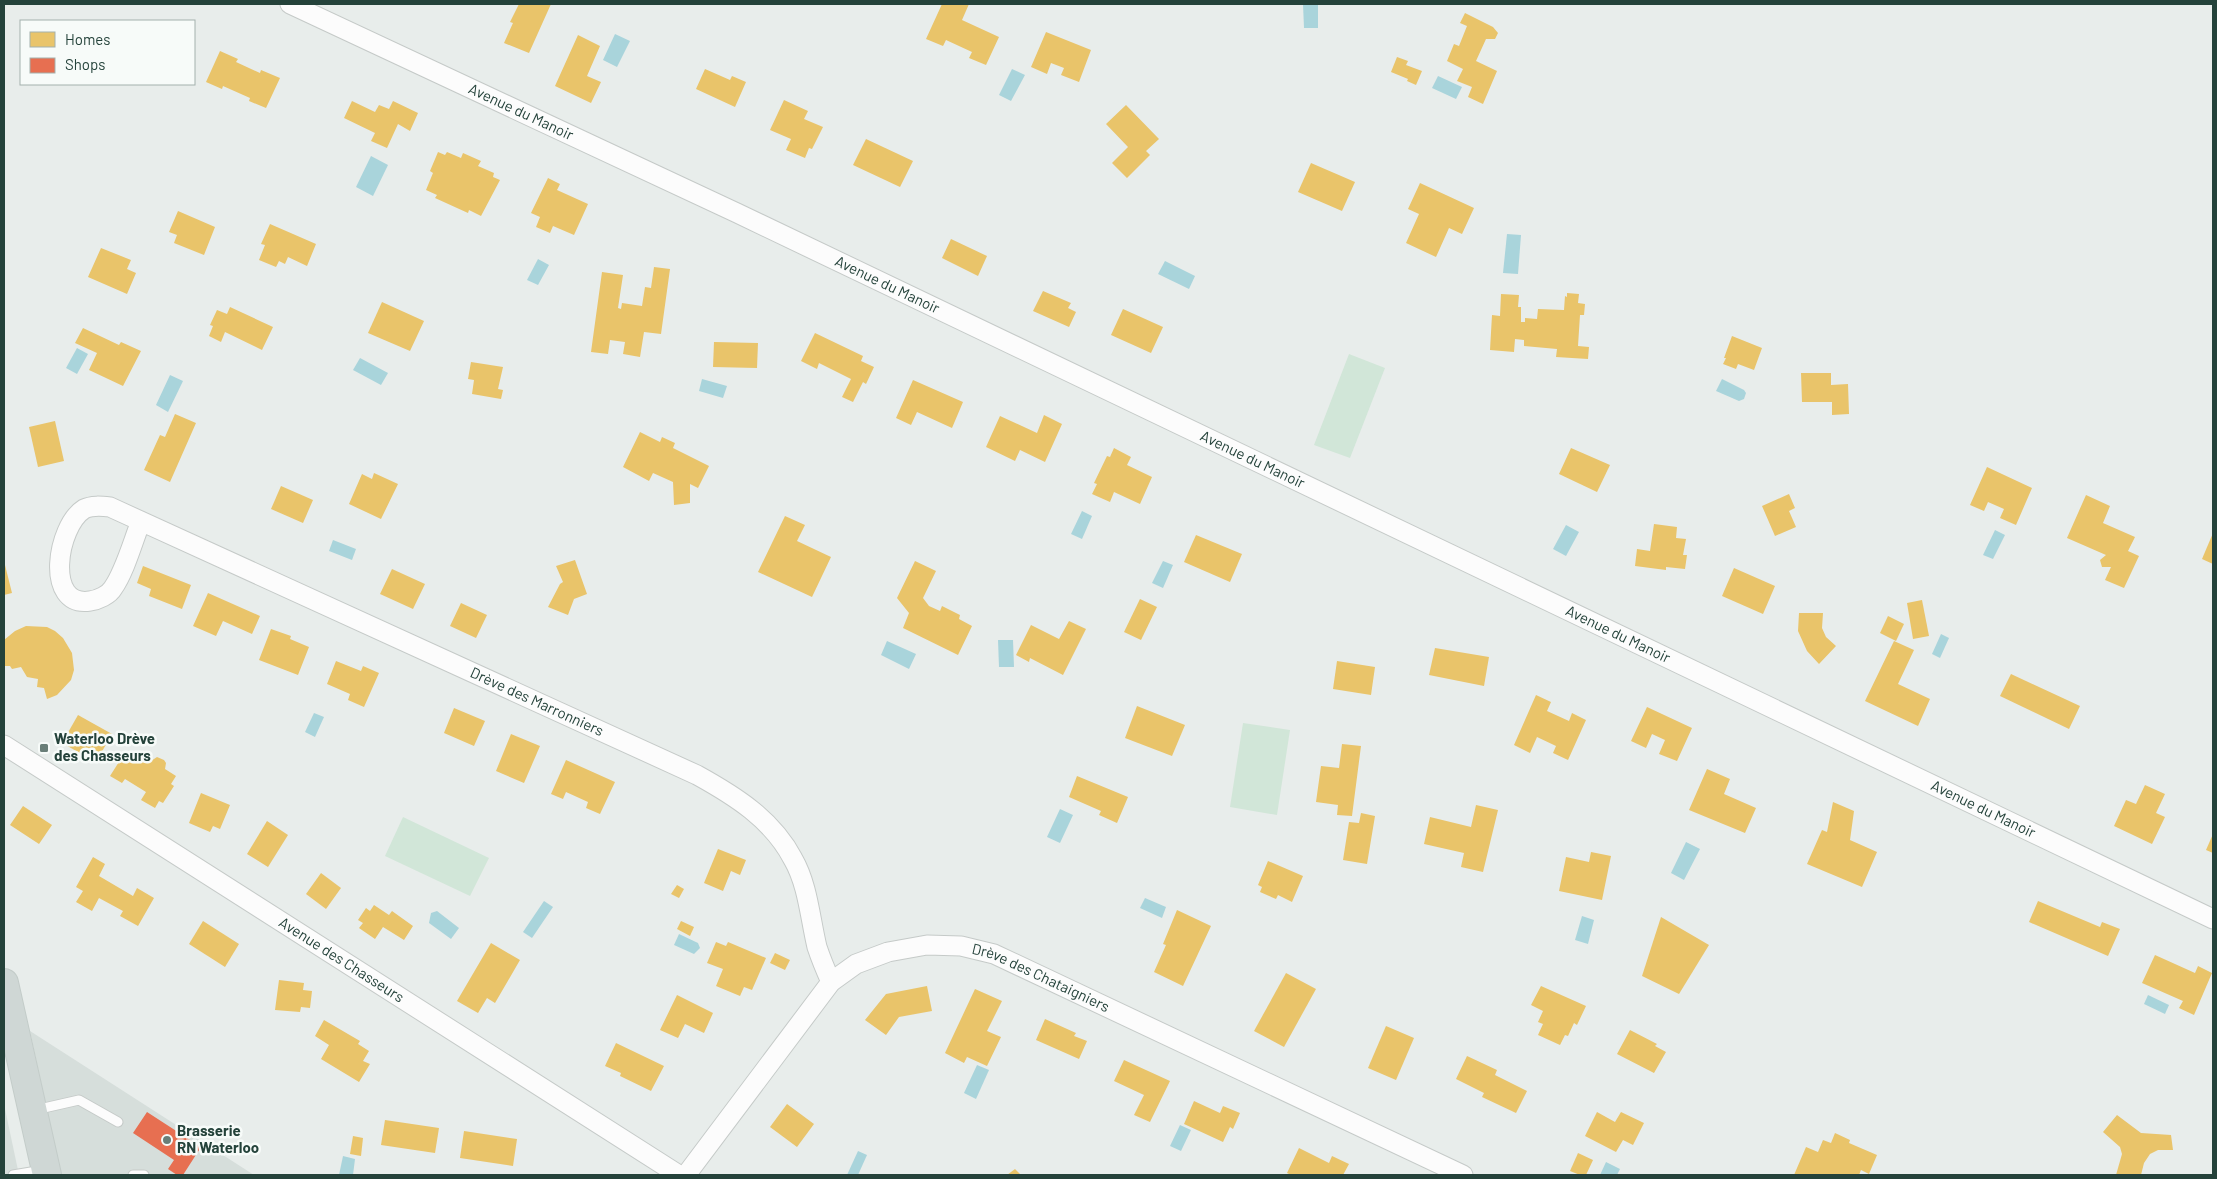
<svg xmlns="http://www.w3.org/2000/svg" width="2217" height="1179" viewBox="0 0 2217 1179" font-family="Barlow,sans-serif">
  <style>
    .built { fill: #d6dedb }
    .green { fill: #d1e6d8 }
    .water { fill: #a9d4db }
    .homes { fill: #e9c46a }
    .shops { fill: #e76f51 }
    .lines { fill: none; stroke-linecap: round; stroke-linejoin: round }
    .lane-casing { stroke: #c5cac8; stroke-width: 11 }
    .street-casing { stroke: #c5cac8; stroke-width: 21 }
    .primary-casing { stroke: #c3ccc9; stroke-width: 30 }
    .lane { stroke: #fcfcfc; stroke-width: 9 }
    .street { stroke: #fcfcfc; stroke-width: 19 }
    .primary { stroke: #cfd7d5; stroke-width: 28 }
    .poi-dot { fill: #697e78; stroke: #f7fbf9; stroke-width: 2 }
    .labels { text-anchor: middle; stroke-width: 5; stroke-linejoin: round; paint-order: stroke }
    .street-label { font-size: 15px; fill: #24423a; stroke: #f7fbf9 }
    .poi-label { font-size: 15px; font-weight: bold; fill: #24423a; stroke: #f7fbf9; text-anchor: start }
  </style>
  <rect width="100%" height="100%" fill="#e8edeb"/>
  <!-- built -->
  <g class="built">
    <polygon points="30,1031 254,1175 61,1175"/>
    <polygon points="4,1104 19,1175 4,1175"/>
  </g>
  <!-- green -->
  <g class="green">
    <polygon points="1349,354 1385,368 1350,458 1314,445"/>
    <polygon points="1243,723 1290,730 1277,815 1230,807"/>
    <polygon points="403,817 489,858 470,896 385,856"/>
  </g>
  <!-- water -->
  <g class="water">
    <polygon points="1303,4 1318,4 1318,28 1304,28"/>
    <polygon points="615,34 630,41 617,67 603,60"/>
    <polygon points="1012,69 1025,75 1011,101 999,95"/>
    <polygon points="1438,76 1462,87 1456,99 1432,88"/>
    <polygon points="371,156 388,165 373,196 356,187"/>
    <polygon points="1507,234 1521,235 1518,274 1503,273"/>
    <polygon points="538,259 549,265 538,285 527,280"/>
    <polygon points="1165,261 1195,276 1189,289 1158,274"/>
    <polygon points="77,348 88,354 77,374 66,368"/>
    <polygon points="360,358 388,373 381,385 353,370"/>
    <polygon points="170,375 183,381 168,412 156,405"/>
    <polygon points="702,379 727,386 723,398 699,391"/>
    <polygon points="1722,379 1744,390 1746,393 1744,399 1739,401 1716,391"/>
    <polygon points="1082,511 1092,516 1082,539 1071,534"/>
    <polygon points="1566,525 1579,532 1566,556 1553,549"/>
    <polygon points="1995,530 2005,535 1993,559 1983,555"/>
    <polygon points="333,540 356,549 352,560 329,551"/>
    <polygon points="1163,561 1173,565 1163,588 1152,583"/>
    <polygon points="1941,634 1949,638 1940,658 1932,654"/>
    <polygon points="998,640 1013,640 1014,667 999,667"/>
    <polygon points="887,641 916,654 909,669 881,655"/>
    <polygon points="314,713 324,717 315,737 305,732"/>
    <polygon points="1060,809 1073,815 1060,843 1047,837"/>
    <polygon points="1686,842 1700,849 1684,880 1671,873"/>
    <polygon points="1145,898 1166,907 1162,918 1140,908"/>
    <polygon points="544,901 553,907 532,938 523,932"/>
    <polygon points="437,911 459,928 451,939 429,923 431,913"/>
    <polygon points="1582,916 1594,920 1588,944 1575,940"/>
    <polygon points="679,934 698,943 700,948 694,954 674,945"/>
    <polygon points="2148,995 2169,1005 2165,1014 2144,1004"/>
    <polygon points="977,1065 989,1070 976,1099 964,1093"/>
    <polygon points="1180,1125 1191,1130 1181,1151 1170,1146"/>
    <polygon points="858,1151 867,1155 858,1175 847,1175"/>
    <polygon points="343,1156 355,1159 353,1175 339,1175"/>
    <polygon points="1606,1162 1620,1169 1617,1175 1600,1175"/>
  </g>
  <!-- homes -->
  <g class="homes">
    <polygon points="519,4 551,4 529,53 504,43 513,23 510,22"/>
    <polygon points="942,4 969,4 962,20 999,37 986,65 969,58 972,52 946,40 943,46 926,39"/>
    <polygon points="1465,13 1493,27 1498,33 1495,39 1486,39 1476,61 1497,71 1483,104 1468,97 1472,87 1457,81 1463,69 1447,61 1454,44 1459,46 1467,26 1460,23"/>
    <polygon points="1046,32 1091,50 1079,82 1061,75 1064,68 1051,63 1047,74 1031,67"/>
    <polygon points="578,35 600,46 587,76 601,82 591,103 555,86"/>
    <polygon points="220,51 238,59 236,62 260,73 261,70 280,78 266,108 249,101 250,98 223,86 222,89 206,82"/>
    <polygon points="1397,57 1408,61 1406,65 1422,71 1416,85 1407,81 1408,79 1391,72"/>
    <polygon points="705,69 730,80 732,76 746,82 735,107 696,89"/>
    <polygon points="784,100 808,111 804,119 823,127 812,149 809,148 805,158 786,150 791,139 770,130"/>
    <polygon points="352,101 375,112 379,105 389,109 393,101 418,113 410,131 398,124 387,148 371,141 375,133 344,118"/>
    <polygon points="1126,105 1159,139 1146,151 1150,155 1127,178 1112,163 1128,147 1106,124"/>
    <polygon points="866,139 913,161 900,187 853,165"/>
    <polygon points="438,152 445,155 447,152 461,158 463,153 481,161 478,166 494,173 493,177 500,180 481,216 469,210 468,213 435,198 437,195 426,190 433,173 430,171"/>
    <polygon points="1311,163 1355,182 1342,211 1298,192"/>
    <polygon points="548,178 560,184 557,190 588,204 574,235 553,226 550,233 536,227 540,217 531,213"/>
    <polygon points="1420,183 1474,208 1462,234 1449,228 1436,257 1406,243 1419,214 1408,209"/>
    <polygon points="178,211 215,227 204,255 174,243 177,235 169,232"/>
    <polygon points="270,224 316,244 307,266 288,257 285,264 279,261 276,267 259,260 265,245 261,244"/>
    <polygon points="951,239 987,256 978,276 942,258"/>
    <polygon points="101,248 131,260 127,269 136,273 127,294 88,277"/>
    <polygon points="654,267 670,269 661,334 644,332 640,357 623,354 625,342 610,340 608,354 591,352 602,272 623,275 618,308 621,309 622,303 642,306 645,287 651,288"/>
    <polygon points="1043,291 1071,303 1068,308 1076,312 1069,327 1033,311"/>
    <polygon points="1567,293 1579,294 1578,303 1585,304 1584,315 1580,315 1578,346 1589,347 1588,359 1556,357 1557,349 1524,346 1524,340 1515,339 1514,352 1490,350 1492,315 1500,316 1501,294 1519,295 1518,307 1521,307 1521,322 1525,322 1525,318 1537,319 1538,309 1564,310 1565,296 1567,297"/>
    <polygon points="382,302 424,321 410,351 368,333"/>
    <polygon points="230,307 273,327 262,350 225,332 221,342 209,336 213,326 210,325 217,310 227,314"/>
    <polygon points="1123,309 1163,327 1151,353 1111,335"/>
    <polygon points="83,328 119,345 121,342 141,351 123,386 89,370 97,353 75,343"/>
    <polygon points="815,333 863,356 861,361 874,367 866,384 863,382 853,402 842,397 851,379 819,363 817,369 801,361"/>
    <polygon points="1732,336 1762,348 1754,370 1738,364 1736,369 1723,364 1726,358 1724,358"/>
    <polygon points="714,342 758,343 757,368 713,367"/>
    <polygon points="471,362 503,367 498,389 503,390 501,399 472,394 474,380 468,379"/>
    <polygon points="1801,373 1831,373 1831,385 1848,384 1849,414 1832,415 1832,402 1802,402"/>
    <polygon points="913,380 963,402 952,428 917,412 911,425 896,418"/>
    <polygon points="175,414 196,423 170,482 144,470 160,435 165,437"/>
    <polygon points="1044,415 1062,424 1045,462 1020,450 1015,461 986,447 1000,416 1037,433"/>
    <polygon points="55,421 64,461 38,467 29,427"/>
    <polygon points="640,432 660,442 662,437 675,443 673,448 709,466 698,488 690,484 690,503 674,505 673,482 653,473 649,481 623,467"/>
    <polygon points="1114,448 1131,457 1127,465 1152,477 1140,504 1114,492 1110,502 1092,494 1097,484 1094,483 1107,456 1110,457"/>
    <polygon points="1571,448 1610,465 1597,492 1559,474"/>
    <polygon points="1987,467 2032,488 2016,525 2000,518 2004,509 1988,502 1984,511 1970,505"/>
    <polygon points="374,473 398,484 381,519 349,504 362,474 372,479"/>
    <polygon points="281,486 313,500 303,523 271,509"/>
    <polygon points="1789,494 1795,508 1789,511 1796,527 1775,536 1762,506"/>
    <polygon points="2086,495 2110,506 2103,523 2135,537 2128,551 2139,556 2124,588 2105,580 2111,567 2102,567 2100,560 2106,555 2067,538"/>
    <polygon points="785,516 805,525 797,541 831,557 812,597 758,572"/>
    <polygon points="1654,524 1677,527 1676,538 1686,539 1683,555 1687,555 1685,569 1666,567 1666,570 1635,566 1637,549 1650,551"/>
    <polygon points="2213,533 2213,564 2202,559"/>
    <polygon points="1196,535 1242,554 1230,582 1184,562"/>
    <polygon points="575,560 587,594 574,599 568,615 548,607 560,584 563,582 556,566"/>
    <polygon points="915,561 936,571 923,598 929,606 940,611 942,606 960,615 959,619 972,626 958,655 903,628 909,613 897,598"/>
    <polygon points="5,565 12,593 4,595 4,566"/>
    <polygon points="143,566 191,585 182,609 149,596 151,589 137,583"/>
    <polygon points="1734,568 1775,586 1763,614 1722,596"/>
    <polygon points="392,569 425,584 413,609 380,594"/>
    <polygon points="208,593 260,616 252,634 223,621 216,636 193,626"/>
    <polygon points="1140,599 1157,607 1141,640 1124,632"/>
    <polygon points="1922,600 1929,636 1913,639 1907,603"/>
    <polygon points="461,603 487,615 476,638 450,626"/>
    <polygon points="1799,613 1823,613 1822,628 1826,637 1836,646 1819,664 1807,651 1798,631"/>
    <polygon points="1888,616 1904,624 1896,641 1880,633"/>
    <polygon points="1069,621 1086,629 1063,675 1030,658 1029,662 1016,655 1031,625 1059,639"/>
    <polygon points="26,626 47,627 55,631 63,638 72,653 74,670 71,680 57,695 47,699 44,688 37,687 38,679 27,677 21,667 12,669 10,666 4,666 4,640 15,631"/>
    <polygon points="271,629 291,636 290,639 309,647 298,675 259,660"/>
    <polygon points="1894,641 1914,650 1898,684 1930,699 1918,726 1865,701"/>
    <polygon points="1435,648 1489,657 1484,686 1429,675"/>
    <polygon points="336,661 361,671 363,666 379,673 364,707 348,700 350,694 327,684"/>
    <polygon points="1337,661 1375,667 1371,695 1333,689"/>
    <polygon points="2011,674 2080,706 2069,729 2000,696"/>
    <polygon points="1536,695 1551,702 1547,711 1569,721 1572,713 1586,720 1568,760 1553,753 1556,746 1537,737 1530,753 1514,745"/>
    <polygon points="1137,706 1185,725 1172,756 1125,738"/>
    <polygon points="1647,707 1692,728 1677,761 1659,754 1665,740 1652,734 1646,748 1631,741"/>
    <polygon points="454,708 485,721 474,746 444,733"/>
    <polygon points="78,715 112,734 96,762 62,743"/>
    <polygon points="511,734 540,746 524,783 496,771"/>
    <polygon points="1342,744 1361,746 1352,816 1337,815 1338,805 1316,802 1321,766 1339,768"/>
    <polygon points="124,754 137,761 141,754 151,761 157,757 164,760 166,763 165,769 176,776 171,784 174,786 163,803 159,801 155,808 141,800 146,792 125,779 122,783 110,776"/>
    <polygon points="566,760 615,782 600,814 586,808 588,802 566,792 563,799 551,794"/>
    <polygon points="1707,769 1730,779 1724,794 1756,808 1745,833 1689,810"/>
    <polygon points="1077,776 1128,797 1117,823 1099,815 1101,811 1069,797"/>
    <polygon points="2145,785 2165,794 2156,813 2165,817 2152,844 2114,826 2126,800 2136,804"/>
    <polygon points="201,793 230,805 220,829 213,826 210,832 189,823"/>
    <polygon points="1833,802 1854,811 1850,840 1877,852 1862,887 1807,864 1822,830 1827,832"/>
    <polygon points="1476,805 1498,810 1483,872 1461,867 1464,853 1424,844 1430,817 1471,827"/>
    <polygon points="23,806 52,825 39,844 10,825"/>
    <polygon points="1361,813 1375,816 1367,864 1343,860 1349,822 1359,823"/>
    <polygon points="267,821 288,835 268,867 247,854"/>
    <polygon points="2213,834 2213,853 2206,850"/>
    <polygon points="718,849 746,860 740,875 731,871 723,891 704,883"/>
    <polygon points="1591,852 1611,856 1602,900 1559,891 1566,857 1589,862"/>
    <polygon points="93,857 105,864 99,876 133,896 137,888 154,898 138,926 120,916 123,911 99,898 92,911 76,902 83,891 76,887"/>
    <polygon points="1268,861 1303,876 1292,902 1278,895 1276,899 1260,892 1262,887 1258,885"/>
    <polygon points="321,873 341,888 326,909 306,894"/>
    <polygon points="677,885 684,889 679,898 671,894"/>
    <polygon points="2038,901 2100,927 2102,922 2120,929 2108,956 2029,922"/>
    <polygon points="374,905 389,915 392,911 413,926 404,940 383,927 375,939 359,928 363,923 358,920 366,908 370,911"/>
    <polygon points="1177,910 1211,926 1183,986 1154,972 1166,945 1163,944"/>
    <polygon points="1661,917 1709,945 1679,994 1642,976"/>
    <polygon points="203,921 239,944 225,967 189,944"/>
    <polygon points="681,921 694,927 690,936 677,929"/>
    <polygon points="716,942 726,946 728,942 766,958 752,990 744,987 740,996 716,986 723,969 707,963"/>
    <polygon points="491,943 520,960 495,1003 487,998 478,1013 457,1001"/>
    <polygon points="775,953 790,960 785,970 770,963"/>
    <polygon points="2155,955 2195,973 2198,966 2212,973 2194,1015 2179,1008 2183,1001 2142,983"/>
    <polygon points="1286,973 1316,989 1284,1047 1254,1031"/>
    <polygon points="279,980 304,983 303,990 312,991 310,1008 301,1007 300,1012 275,1010"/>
    <polygon points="927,986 932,1011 899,1017 886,1035 865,1020 886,994"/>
    <polygon points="1541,986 1586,1006 1577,1025 1574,1023 1568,1036 1565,1035 1560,1045 1538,1035 1543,1024 1538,1022 1543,1011 1531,1005"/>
    <polygon points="975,989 1002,1001 987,1031 1001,1037 987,1066 967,1057 964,1063 945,1053"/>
    <polygon points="677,995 713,1013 704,1033 685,1024 678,1038 660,1030"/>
    <polygon points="1045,1019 1076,1033 1074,1036 1087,1041 1079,1059 1036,1040"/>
    <polygon points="324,1020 360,1041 358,1044 369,1051 363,1061 370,1064 359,1082 321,1059 329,1045 315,1036"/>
    <polygon points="1386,1026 1414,1038 1396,1080 1368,1068"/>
    <polygon points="1630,1030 1657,1044 1655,1046 1666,1052 1654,1073 1617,1054"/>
    <polygon points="616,1043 664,1066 651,1091 620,1076 621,1073 605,1066"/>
    <polygon points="1467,1056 1497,1070 1495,1075 1527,1091 1516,1113 1482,1097 1484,1093 1456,1079"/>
    <polygon points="1124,1060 1170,1081 1150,1122 1134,1115 1144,1095 1114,1081"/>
    <polygon points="1194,1101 1220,1113 1223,1106 1240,1113 1233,1129 1230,1127 1223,1142 1184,1124"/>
    <polygon points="787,1104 814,1124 797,1147 770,1127"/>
    <polygon points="1597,1112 1615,1122 1621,1112 1644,1123 1633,1145 1623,1140 1616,1152 1585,1136"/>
    <polygon points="2117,1115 2141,1133 2171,1135 2173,1150 2158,1150 2150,1154 2144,1163 2141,1175 2116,1175 2122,1154 2120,1147 2103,1132"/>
    <polygon points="385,1120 439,1128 435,1153 381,1145"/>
    <polygon points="464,1131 517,1139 513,1166 460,1158"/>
    <polygon points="1835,1133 1850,1140 1849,1143 1877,1155 1869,1174 1861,1170 1859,1175 1794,1175 1806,1147 1818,1152 1823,1140 1831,1143"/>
    <polygon points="353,1136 363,1138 361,1156 350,1154"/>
    <polygon points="1299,1148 1329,1163 1332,1156 1349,1164 1343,1175 1291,1175 1287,1173"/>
    <polygon points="1578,1153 1593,1160 1586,1175 1580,1175 1570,1171"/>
    <polygon points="1015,1169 1021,1175 1007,1175"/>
  </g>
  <!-- shops -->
  <polygon class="shops" points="147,1112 201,1147 183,1175 177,1175 168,1169 174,1160 133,1133"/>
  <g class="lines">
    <defs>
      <g id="lane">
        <polyline points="35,1110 79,1100 118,1122"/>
        <polyline points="13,1175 43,1170"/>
        <polyline points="133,1175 144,1175"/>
      </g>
      <g id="street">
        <path id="s1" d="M290,4L737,213L2213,919"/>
        <path id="s2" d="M141,521C133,541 125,571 113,588C109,595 98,600 90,601C44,608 57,526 84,509C92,505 101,506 110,507L697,775C735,796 772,819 793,859C808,885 810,918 817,947C821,959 826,971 831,982"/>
        <path id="s3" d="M4,745L679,1175"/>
        <path id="s4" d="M686,1175L831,982L856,964L888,952L927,945L961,946L994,954L1463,1175"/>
      </g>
      <polyline id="primary" points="4,983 47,1175"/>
    </defs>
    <!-- lane casing -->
    <use href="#lane" class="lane-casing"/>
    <!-- street casing -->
    <use href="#street" class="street-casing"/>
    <!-- primary casing -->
    <use href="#primary" class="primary-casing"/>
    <!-- lane -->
    <use href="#lane" class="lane"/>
    <!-- street -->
    <use href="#street" class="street"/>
    <!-- primary -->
    <use href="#primary" class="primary"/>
  </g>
  <!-- markers -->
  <g class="poi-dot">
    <rect x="39" y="743" width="10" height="10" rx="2.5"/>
    <circle cx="167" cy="1140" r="5"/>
  </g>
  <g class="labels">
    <!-- street labels -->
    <g class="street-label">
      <text dy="5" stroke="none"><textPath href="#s1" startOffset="255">Avenue du Manoir</textPath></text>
      <text dy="5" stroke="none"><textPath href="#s1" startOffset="660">Avenue du Manoir</textPath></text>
      <text dy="5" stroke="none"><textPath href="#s1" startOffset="1065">Avenue du Manoir</textPath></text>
      <text dy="5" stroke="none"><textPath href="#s1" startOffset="1470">Avenue du Manoir</textPath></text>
      <text dy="5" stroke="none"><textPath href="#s2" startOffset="714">Drève des Marronniers</textPath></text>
      <text dy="5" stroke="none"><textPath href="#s1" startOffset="1875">Avenue du Manoir</textPath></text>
      <text dy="5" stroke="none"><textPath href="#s3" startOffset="400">Avenue des Chasseurs</textPath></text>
      <text dy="5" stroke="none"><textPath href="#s4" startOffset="466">Drève des Chataigniers</textPath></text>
    </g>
    <!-- poi labels -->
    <g class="poi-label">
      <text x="54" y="744">Waterloo Drève<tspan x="54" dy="17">des Chasseurs</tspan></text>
      <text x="177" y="1136">Brasserie<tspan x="177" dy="17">RN Waterloo</tspan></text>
    </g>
  </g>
  <!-- border -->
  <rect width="2217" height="1179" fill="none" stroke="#24423a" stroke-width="10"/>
  <!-- legend -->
  <rect x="20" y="20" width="175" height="65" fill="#f7fbf9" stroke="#a3b1ad"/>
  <rect x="30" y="32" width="25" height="15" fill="#e9c46a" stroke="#a3b1ad"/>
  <text x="65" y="45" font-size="15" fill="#24423a">Homes</text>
  <rect x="30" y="58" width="25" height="15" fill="#e76f51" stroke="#a3b1ad"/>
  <text x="65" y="70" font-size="15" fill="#24423a">Shops</text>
</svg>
